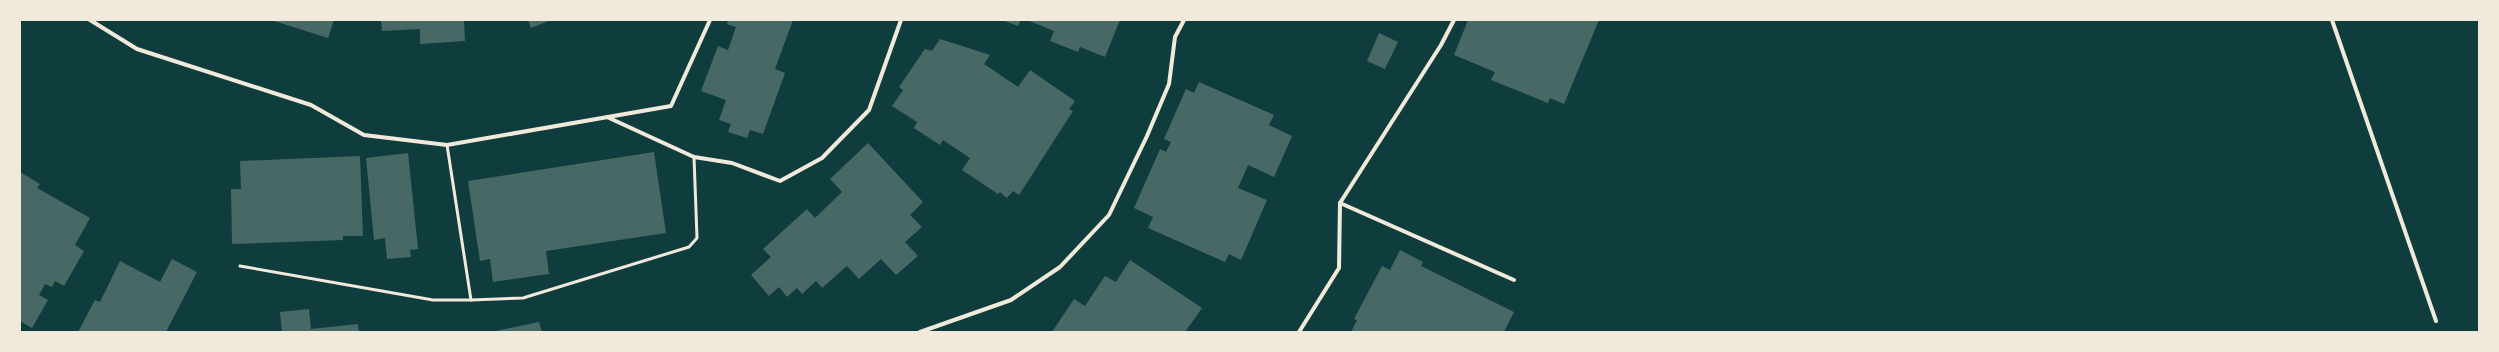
<svg xmlns="http://www.w3.org/2000/svg" width="2499" height="352" viewBox="0 0 2499 352" font-family="Helvetica,sans-serif">
  <style>
    .building { fill: #486865 }
    .lines { fill: none; stroke-linecap: round; stroke-linejoin: round }
    .service { stroke: #f1e9da; stroke-width: 3 }
    .minor { stroke: #f1e9da; stroke-width: 4 }
  </style>
  <rect width="100%" height="100%" fill="#0f3d3e"/>
  <!-- building -->
  <g class="building">
    <polygon points="271,20 334,20 328,38"/>
    <polygon points="381,20 464,20 465,41 420,44 420,29 382,31"/>
    <polygon points="528,20 551,20 531,28"/>
    <polygon points="728,20 793,20 775,69 785,73 763,134 750,130 747,138 728,132 731,124 719,120 726,100 701,91 718,46 728,50 736,27 727,24"/>
    <polygon points="1002,20 1021,20 1018,26"/>
    <polygon points="1027,20 1120,20 1105,57 1080,47 1078,52 1050,41 1054,31"/>
    <polygon points="1468,20 1599,20 1564,104 1550,98 1548,103 1491,80 1495,72 1454,55"/>
    <polygon points="1379,33 1398,42 1385,69 1367,61"/>
    <polygon points="940,39 990,55 984,64 1018,87 1030,70 1075,101 1069,109 1073,111 1019,195 1013,191 1007,198 1000,192 998,194 962,170 970,158 943,140 940,145 914,128 917,122 892,106 903,90 899,87 925,49 932,51"/>
    <polygon points="1199,82 1274,115 1269,125 1292,136 1274,177 1248,165 1238,188 1267,200 1241,260 1229,254 1225,262 1148,228 1153,217 1134,208 1160,149 1166,152 1171,142 1164,139 1186,89 1194,93"/>
    <polygon points="868,143 923,202 910,215 922,227 905,242 918,256 896,275 881,259 859,279 847,266 822,288 816,281 802,294 797,288 787,297 779,287 769,296 751,275 771,257 763,249 807,209 815,218 842,192 830,179"/>
    <polygon points="654,152 666,233 546,251 549,274 493,282 490,259 480,261 468,181"/>
    <polygon points="408,153 418,249 410,250 411,257 387,259 385,238 374,240 366,158"/>
    <polygon points="360,156 363,236 343,236 343,240 232,244 231,189 241,189 240,161"/>
    <polygon points="20,172 40,184 37,188 90,218 75,245 84,251 64,286 55,281 52,287 45,284 39,295 48,300 32,328 20,321"/>
    <polygon points="1400,250 1423,262 1421,266 1514,312 1504,332 1351,332 1357,320 1354,319 1382,266 1390,270"/>
    <polygon points="172,259 197,272 166,332 78,332 95,300 100,302 120,261 160,282"/>
    <polygon points="1130,260 1202,308 1185,332 1052,332 1074,299 1085,306 1105,276 1116,282"/>
    <polygon points="309,309 311,329 358,324 359,332 282,332 280,312"/>
    <polygon points="539,322 542,332 496,332 496,331"/>
  </g>
  <g class="lines">
    <!-- service -->
    <g class="service">
      <polyline points="240,266 433,300 471,300 447,145"/>
      <polyline points="471,300 523,298 689,247 697,238 694,157"/>
    </g>
    <!-- minor -->
    <g class="minor">
      <polyline points="90,20 137,49 311,105 364,135 447,145 671,106 710,20"/>
      <polyline points="2332,20 2436,321"/>
      <polyline points="607,117 694,157 732,163 780,181 822,158 869,110 901,20"/>
      <polyline points="1340,203 1514,280"/>
      <polyline points="920,332 1011,300 1060,267 1109,215 1147,136 1169,84 1175,37 1184,20"/>
      <polyline points="1299,332 1339,268 1340,203 1441,45 1454,20"/>
    </g>
  </g>
  <!-- border -->
  <rect width="2499" height="352" fill="none" stroke="#f1e9da" stroke-width="42"/>
</svg>
